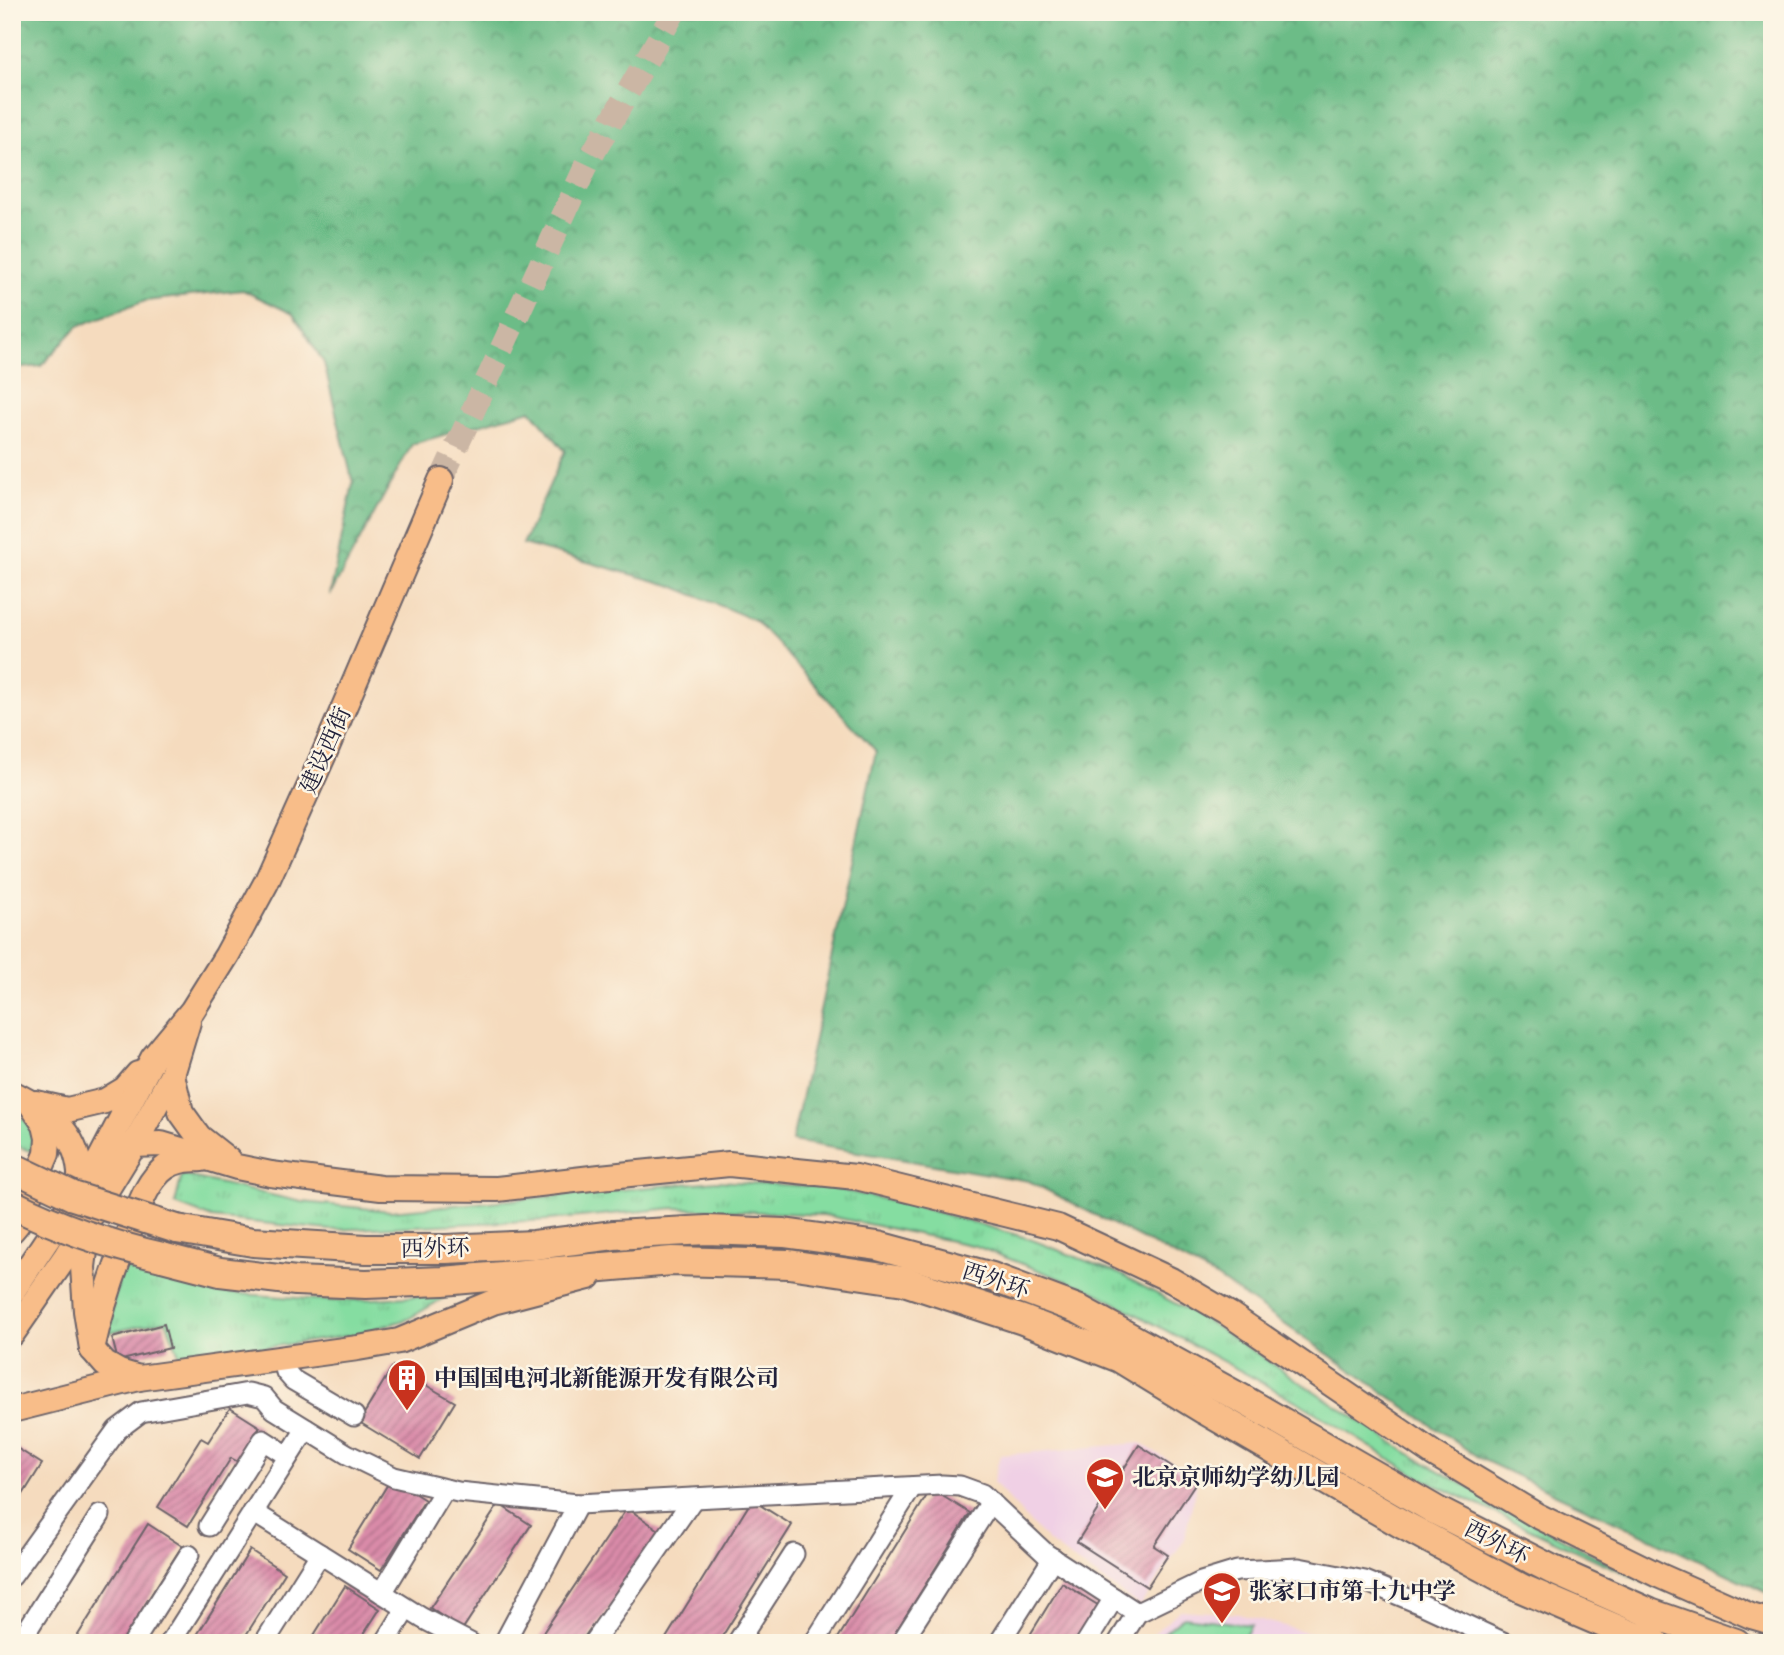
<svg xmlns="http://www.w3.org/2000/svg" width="1784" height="1655" viewBox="0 0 1784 1655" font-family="Cardo,'Noto Serif SC',serif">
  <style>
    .built { fill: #f0d0e5 }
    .grass { fill: url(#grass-tufts); stroke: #54806e; stroke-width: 2 }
    .forest { fill: url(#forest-crowns); stroke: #476f61; stroke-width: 2 }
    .garden { fill: #85dda1; stroke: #54806e; stroke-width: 2 }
    .building { fill: url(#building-hatch) }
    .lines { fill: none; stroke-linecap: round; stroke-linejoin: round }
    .major-tunnel { stroke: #cbb6a4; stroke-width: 24; stroke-dasharray: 24 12; stroke-linecap: butt }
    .minor-casing { stroke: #6c6369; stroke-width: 23 }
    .major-casing { stroke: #6c6369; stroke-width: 28 }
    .highway-casing { stroke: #6c6369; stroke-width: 32 }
    .minor { stroke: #fff; stroke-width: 19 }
    .major { stroke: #f8bd89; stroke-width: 24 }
    .highway { stroke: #f8bd89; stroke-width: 28 }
    .highway-bridge-casing { stroke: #6c6369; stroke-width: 32; stroke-linecap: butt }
    .highway-bridge { stroke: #f8bd89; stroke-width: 28 }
    .labels { text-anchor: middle; stroke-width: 5; stroke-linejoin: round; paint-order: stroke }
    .street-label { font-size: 23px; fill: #22223b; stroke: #fcf5e5 }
    .poi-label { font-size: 23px; font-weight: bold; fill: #22223b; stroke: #fcf5e5; text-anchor: start }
  </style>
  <defs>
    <pattern id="grass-tufts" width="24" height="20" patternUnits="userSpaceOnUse" patternTransform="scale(1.75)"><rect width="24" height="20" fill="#85dda1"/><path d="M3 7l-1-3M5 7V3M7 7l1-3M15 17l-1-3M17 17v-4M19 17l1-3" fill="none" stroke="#73bd8c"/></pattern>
    <pattern id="forest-crowns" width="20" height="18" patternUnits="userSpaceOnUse" patternTransform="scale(1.75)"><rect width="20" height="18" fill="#6cbc87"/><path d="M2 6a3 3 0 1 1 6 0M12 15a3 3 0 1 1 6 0" fill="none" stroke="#589870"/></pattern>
    <pattern id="building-hatch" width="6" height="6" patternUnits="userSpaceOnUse" patternTransform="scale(1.75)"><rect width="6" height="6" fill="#da8ba9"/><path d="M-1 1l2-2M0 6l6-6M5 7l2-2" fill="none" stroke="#b0718b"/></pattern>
  </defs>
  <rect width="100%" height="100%" fill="#fcf5e5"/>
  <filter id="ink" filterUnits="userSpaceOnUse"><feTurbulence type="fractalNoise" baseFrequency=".0143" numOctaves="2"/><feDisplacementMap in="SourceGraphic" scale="14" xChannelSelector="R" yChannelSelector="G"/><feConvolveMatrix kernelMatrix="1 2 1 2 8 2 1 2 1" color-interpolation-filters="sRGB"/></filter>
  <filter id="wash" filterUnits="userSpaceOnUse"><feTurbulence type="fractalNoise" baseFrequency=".00686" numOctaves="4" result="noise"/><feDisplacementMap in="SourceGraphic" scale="28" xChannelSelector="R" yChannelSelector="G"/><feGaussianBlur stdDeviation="1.57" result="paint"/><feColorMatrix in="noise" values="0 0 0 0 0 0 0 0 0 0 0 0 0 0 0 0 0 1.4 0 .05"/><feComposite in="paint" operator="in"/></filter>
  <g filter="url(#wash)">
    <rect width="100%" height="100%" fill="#f5dbbe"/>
    <!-- built -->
    <g class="built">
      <polygon points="1141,1443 1198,1479 1184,1540 1140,1606 1048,1542 993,1482 1000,1455"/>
      <polygon points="1180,1610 1238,1614 1323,1636 1335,1643 1143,1643"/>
    </g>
    <!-- grass -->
    <g class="grass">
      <polygon points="12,1111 33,1126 35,1153 12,1144"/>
      <polygon points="182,1175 302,1202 391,1211 716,1181 826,1187 916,1206 1027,1238 1120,1274 1204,1319 1413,1456 1511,1511 1656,1588 1421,1478 1298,1402 1095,1292 976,1246 824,1215 674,1208 548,1220 330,1230 212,1218 175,1204"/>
      <polygon points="121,1267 227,1293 334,1301 449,1295 408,1319 354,1335 181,1359 166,1321 107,1333"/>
    </g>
    <!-- forest -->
    <polygon class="forest" points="12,12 1772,12 1772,1595 1479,1458 1216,1277 1029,1181 792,1141 876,751 755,620 670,585 523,544 565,451 531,410 412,444 330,595 353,483 324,363 293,314 243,290 145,301 78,326 41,366 12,369"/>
    <!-- garden -->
    <polygon class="garden" points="1183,1617 1251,1625 1241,1643 1152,1643"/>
    <g id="blocks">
      <!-- building -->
      <g class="building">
        <polygon points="164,1324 170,1348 118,1361 112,1338"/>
        <polygon points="393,1366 455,1402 420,1459 359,1422"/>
        <polygon points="230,1408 260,1427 238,1462 231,1458 188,1526 158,1507 201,1438 208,1442"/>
        <polygon points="12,1445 42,1464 12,1512"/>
        <polygon points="1139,1445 1196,1482 1154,1546 1168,1555 1147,1587 1077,1542"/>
        <polygon points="391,1479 425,1500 381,1570 348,1549"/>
        <polygon points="931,1489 970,1513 889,1643 835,1643"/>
        <polygon points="752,1500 792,1525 718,1643 663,1643"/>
        <polygon points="499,1504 531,1525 462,1630 430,1608"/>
        <polygon points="627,1508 662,1532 586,1643 536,1643"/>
        <polygon points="148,1524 182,1546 121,1643 73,1643"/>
        <polygon points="250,1550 285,1573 241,1643 192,1643"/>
        <polygon points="1062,1583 1101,1607 1079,1643 1025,1643"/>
        <polygon points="345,1586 380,1609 358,1643 309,1643"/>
      </g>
    </g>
  </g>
  <g filter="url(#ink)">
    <use href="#blocks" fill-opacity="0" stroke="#6c6369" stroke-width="2"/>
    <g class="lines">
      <!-- major-tunnel -->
      <polyline class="major-tunnel" points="441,480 588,162 674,12"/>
      <defs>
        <g id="minor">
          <polyline points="282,1358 286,1372 293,1380 354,1416"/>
          <polyline points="578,1504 942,1485 960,1486 982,1494 1046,1554 1137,1613"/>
          <polyline points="253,1512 422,1618 470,1643"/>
          <polyline points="209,1526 263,1440 288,1456"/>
          <polyline points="12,1576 117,1430 141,1412 248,1393 264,1397 274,1409 347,1454 394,1477 458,1492 578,1504 504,1643"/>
          <polyline points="382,1593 445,1489"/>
          <polyline points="19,1643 100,1515"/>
          <polyline points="133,1643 189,1555"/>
          <polyline points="170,1643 306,1429"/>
          <polyline points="264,1643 320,1554"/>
          <polyline points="385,1643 406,1609"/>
          <polyline points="593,1643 693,1499"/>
          <polyline points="737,1643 794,1554"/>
          <polyline points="814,1643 912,1487"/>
          <polyline points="901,1643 991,1502"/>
          <polyline points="999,1643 1053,1558"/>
          <polyline points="1086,1643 1114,1598"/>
          <polyline points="1118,1643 1137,1613 1201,1582 1237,1571 1299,1568 1365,1581 1423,1605 1505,1643"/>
        </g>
        <g id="major">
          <polyline points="172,1075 181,1112 199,1137 228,1160"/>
          <path d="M12,1093C47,1110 76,1131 80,1172C80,1179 81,1187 80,1194"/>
          <polyline points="36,1103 67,1110 105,1101 125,1089 138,1074"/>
          <polyline points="97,1165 117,1149 134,1145 161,1144 237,1167 271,1174 325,1181 381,1188 497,1189 600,1177 729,1164 856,1177 1058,1227 1171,1280 1229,1314 1434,1454 1536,1515 1658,1575 1751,1616 1772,1622"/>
          <polyline points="88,1228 83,1267 86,1311 92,1349 105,1364 119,1372 139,1378"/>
          <polyline points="12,1230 17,1224 47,1154 48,1138 45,1125 33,1107"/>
          <polyline points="12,1292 97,1165 153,1058 192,1011 227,955 266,883 324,754 441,480"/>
          <polyline points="12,1334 66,1256 134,1145 172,1075 188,1022"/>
          <path d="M92,1349C101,1309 114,1270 129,1232C138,1210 146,1181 166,1167C178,1159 188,1160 202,1159"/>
          <polyline points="12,1410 139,1378 358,1348 399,1341 493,1302 589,1277"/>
        </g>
        <g id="highway">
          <polyline points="177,1229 253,1242 366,1249 446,1249 534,1245 614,1235 707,1230 784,1233 878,1246 992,1277 1080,1310 1244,1400 1437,1511 1553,1570 1650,1613 1736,1643"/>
          <polyline points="162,1257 220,1272 296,1281 366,1284 443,1281 672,1261 789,1264 904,1281 1023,1320 1120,1358 1205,1410 1402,1524 1521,1588 1631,1635 1655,1643"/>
        </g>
      </defs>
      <!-- minor casing -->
      <use href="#minor" class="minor-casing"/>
      <!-- major casing -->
      <use href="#major" class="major-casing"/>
      <!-- highway casing -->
      <use href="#highway" class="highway-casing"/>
      <!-- minor -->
      <use href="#minor" class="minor"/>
      <!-- major -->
      <use href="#major" class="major"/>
      <!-- highway -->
      <use href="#highway" class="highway"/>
      <defs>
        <g id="highway-bridge">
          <polyline points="12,1167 73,1196 177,1229"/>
          <path d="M12,1204C60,1228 110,1245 162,1257"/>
        </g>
      </defs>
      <!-- highway-bridge casing -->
      <use href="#highway-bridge" class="highway-bridge-casing"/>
      <!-- highway-bridge -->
      <use href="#highway-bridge" class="highway-bridge"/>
    </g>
  </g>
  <!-- icons -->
  <defs>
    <symbol id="building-pin" viewBox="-11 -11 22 30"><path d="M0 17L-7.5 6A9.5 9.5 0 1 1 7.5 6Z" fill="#c8321e" stroke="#fcf5e5"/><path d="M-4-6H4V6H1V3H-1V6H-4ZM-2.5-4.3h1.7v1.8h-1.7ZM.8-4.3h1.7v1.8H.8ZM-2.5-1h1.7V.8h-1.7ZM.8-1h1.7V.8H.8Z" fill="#fff"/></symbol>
    <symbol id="school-pin" viewBox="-11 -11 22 30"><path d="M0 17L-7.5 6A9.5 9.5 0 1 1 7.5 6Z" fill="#c8321e" stroke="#fcf5e5"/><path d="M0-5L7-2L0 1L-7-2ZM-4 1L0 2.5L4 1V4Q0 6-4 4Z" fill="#fff"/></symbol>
  </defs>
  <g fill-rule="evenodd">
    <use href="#building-pin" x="385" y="1356" width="44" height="60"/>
    <use href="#school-pin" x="1083" y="1455" width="44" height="60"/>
    <use href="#school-pin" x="1200" y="1569" width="44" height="60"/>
  </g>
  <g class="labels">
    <!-- street labels -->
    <g class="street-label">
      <text transform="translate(325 750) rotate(-66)" y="8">建设西街</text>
      <text transform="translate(435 1248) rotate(-1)" y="8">西外环</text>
      <text transform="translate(996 1280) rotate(18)" y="8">西外环</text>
      <text transform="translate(1497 1542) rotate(27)" y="8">西外环</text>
    </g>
    <!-- poi labels -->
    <g class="poi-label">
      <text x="434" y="1386">中国国电河北新能源开发有限公司</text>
      <text x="1132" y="1485">北京京师幼学幼儿园</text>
      <text x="1249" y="1599">张家口市第十九中学</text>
    </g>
  </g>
  <!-- margin -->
  <rect width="1784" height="1655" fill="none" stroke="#fcf5e5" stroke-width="42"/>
</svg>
